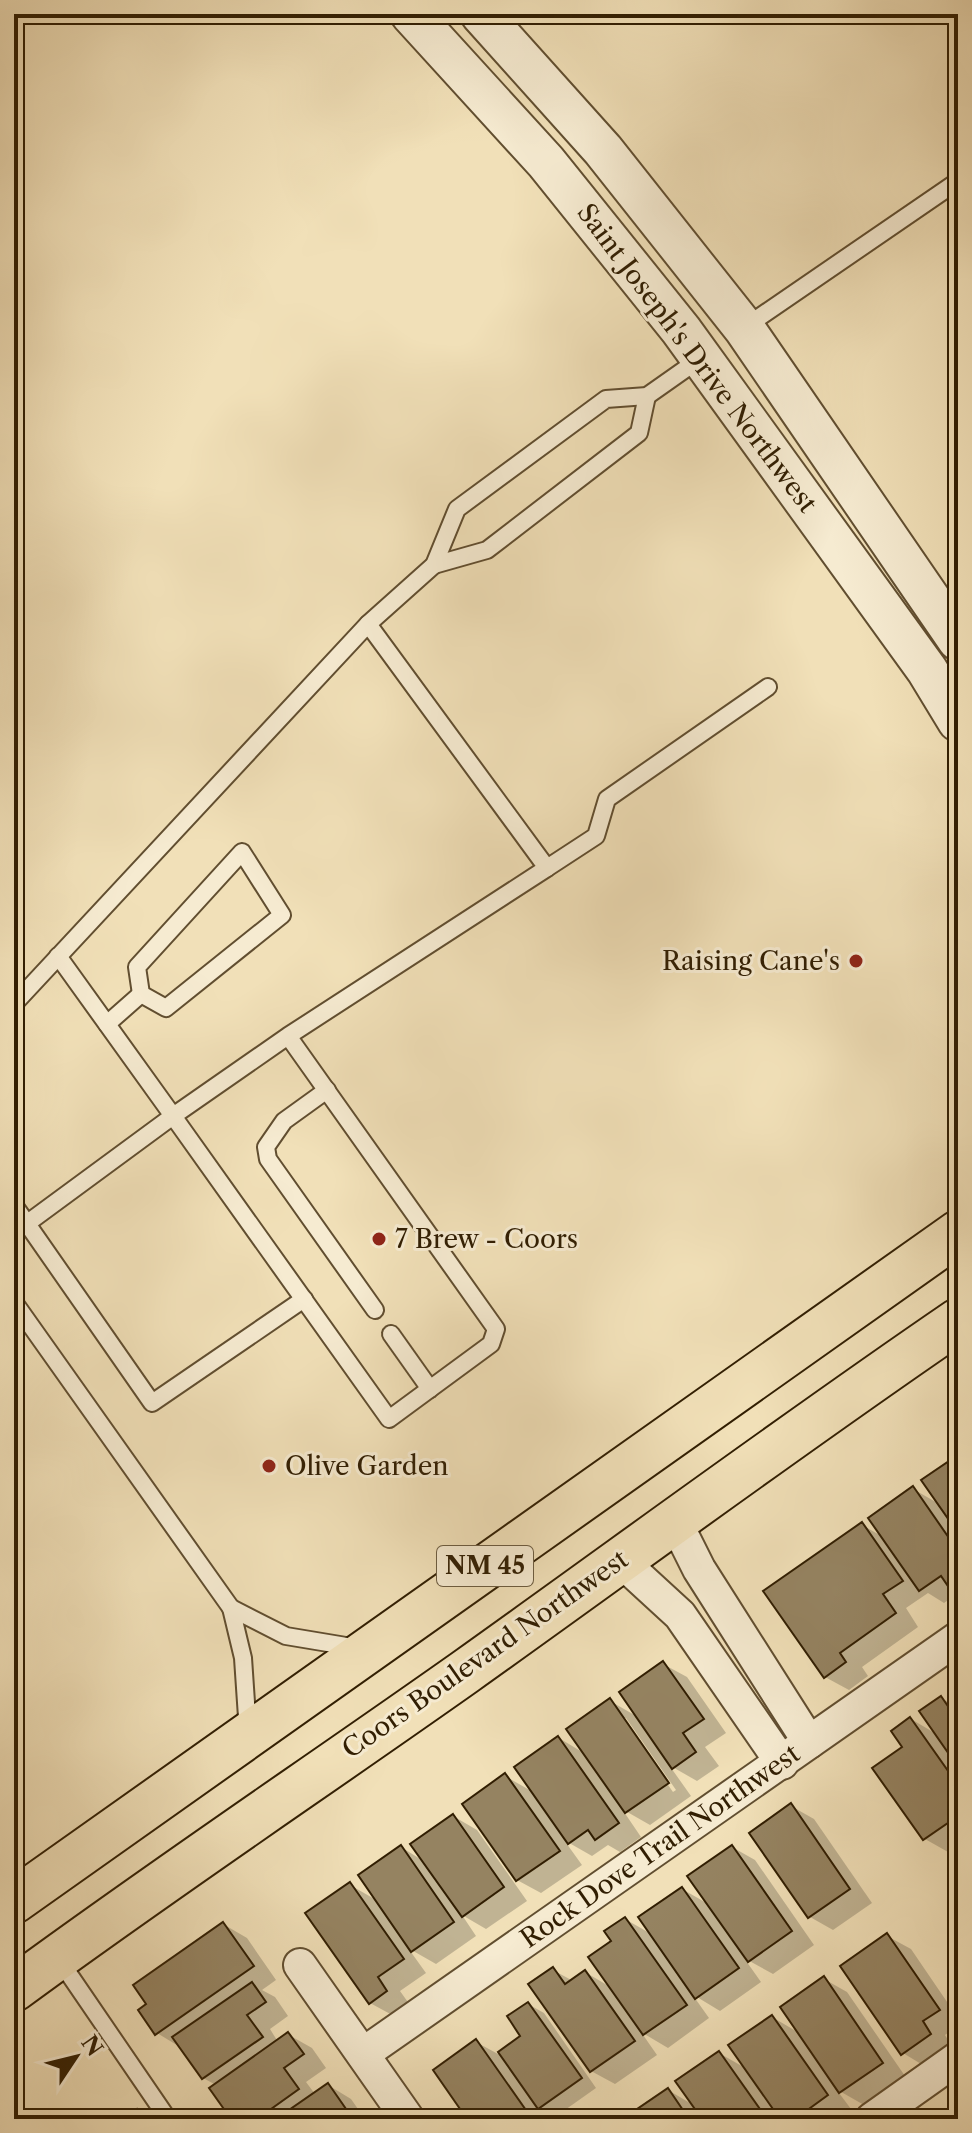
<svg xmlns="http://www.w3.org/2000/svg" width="972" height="2133" viewBox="0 0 972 2133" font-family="'Libre Caslon Text',serif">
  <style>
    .shadow { fill: #0003; fill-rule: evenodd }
    .building { fill: #958361; stroke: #311e02; stroke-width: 2 }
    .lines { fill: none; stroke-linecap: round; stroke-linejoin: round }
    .service-casing { stroke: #614e30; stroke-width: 20 }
    .minor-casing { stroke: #614e30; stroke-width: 36 }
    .tertiary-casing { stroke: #614e30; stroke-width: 44 }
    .primary-casing { stroke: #311e02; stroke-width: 48 }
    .service { stroke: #f6ebd1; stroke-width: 16 }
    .minor { stroke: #f6ebd1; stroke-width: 32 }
    .tertiary { stroke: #f6ebd1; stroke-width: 40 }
    .primary { stroke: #f1e0b8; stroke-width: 44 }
    .poi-dot { fill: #8f2418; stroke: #f6ebd1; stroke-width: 3 }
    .labels { text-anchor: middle; stroke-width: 6; stroke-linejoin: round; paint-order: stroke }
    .shield { fill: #f6ebd1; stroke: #6c5c40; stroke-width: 2 }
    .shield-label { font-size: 24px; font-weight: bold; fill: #311e02 }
    .street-label { font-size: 26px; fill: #311e02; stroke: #f6ebd1 }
    .poi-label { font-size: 26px; fill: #311e02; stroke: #f6ebd1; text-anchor: start }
  </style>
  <rect width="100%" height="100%" fill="#f1e0b8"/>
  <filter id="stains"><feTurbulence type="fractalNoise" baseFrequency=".0025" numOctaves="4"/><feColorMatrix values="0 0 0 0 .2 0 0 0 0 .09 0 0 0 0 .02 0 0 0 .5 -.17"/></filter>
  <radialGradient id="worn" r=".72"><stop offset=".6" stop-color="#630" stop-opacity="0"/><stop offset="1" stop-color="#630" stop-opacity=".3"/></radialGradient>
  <!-- shadow -->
  <g class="shadow">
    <polygon points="958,1457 958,1593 944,1603 928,1593 906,1608 918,1627 862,1667 868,1676 849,1690 825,1677 862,1525 885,1538 913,1489 941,1505"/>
    <path d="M663,1664L687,1677L726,1733L705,1747L719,1766L697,1781L669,1765L691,1796L650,1825L622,1809L641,1837L620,1852L608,1845L592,1856L564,1840L582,1865L541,1893L517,1880L505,1776L533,1792L559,1738L587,1755L610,1701L638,1717ZM621,1718H626L676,1790L673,1792Z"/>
    <polygon points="941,1698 958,1708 958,1846 948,1852 925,1839 875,1768 905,1747 911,1719 938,1735"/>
    <polygon points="791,1806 814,1819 872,1903 833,1930 810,1917"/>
    <polygon points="453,1816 477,1830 527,1901 486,1929 462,1915 476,1936 436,1964 408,1948 426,1973 400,1991 410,2005 394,2016 370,2003 350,1885 378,1901 401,1847 425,1862"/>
    <polygon points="732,1847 755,1860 814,1945 773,1974 744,1958 761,1982 720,2011 692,1994 709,2018 668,2048 641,2032 657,2055 615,2084 591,2071 553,1970 573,1981 585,1972 612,1988 614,1941 625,1919 653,1935 682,1889 710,1905"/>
    <polygon points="223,1924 247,1938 276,1980 262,1990 275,1997 288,2016 270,2029 278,2042 289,2035 312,2048 326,2068 306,2082 315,2094 328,2085 351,2099 365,2119 233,2119 216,2085 203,2078 180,2047 157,2033"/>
    <polygon points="887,1936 911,1949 958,2018 958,2026 945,2035 953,2048 926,2067 903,2053"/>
    <polygon points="824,1979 847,1992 905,2076 864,2105 836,2089 851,2109 837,2119 627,2119 668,2090 695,2106 719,2053 747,2069 772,2017 801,2034"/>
    <polygon points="528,2004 544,2013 596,2088 555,2117 535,2105 545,2119 469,2119 476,2042 498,2054 523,2037"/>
  </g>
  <!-- building -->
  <g class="building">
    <polygon points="958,1455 958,1533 921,1480"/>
    <polygon points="913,1486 958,1551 958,1587 952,1592 941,1576 919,1591 868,1518"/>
    <polygon points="862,1522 903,1581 883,1594 896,1613 840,1653 846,1662 824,1678 763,1591"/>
    <polygon points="663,1661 704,1719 683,1733 696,1752 672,1769 619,1692"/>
    <polygon points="941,1696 952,1712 958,1708 958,1767 919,1711"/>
    <polygon points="610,1698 669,1783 625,1813 566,1729"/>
    <polygon points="910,1717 958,1785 958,1816 923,1840 872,1768 902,1747 891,1731"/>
    <polygon points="558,1736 619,1823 595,1840 588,1830 568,1844 514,1767"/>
    <polygon points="505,1773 560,1851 516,1881 462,1804"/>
    <polygon points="791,1803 850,1889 808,1918 749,1833"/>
    <polygon points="453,1814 504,1887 462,1917 410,1844"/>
    <polygon points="401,1845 454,1922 411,1952 358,1875"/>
    <polygon points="732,1845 792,1931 748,1962 687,1876"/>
    <polygon points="350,1882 404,1959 378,1977 387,1991 369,2004 305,1913"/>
    <polygon points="682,1887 739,1968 695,1999 638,1917"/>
    <polygon points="625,1917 687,2005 643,2035 588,1957 611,1941 604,1931"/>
    <polygon points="223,1922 254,1966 155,2035 138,2010 146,2004 133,1985"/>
    <polygon points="887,1933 940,2010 923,2021 931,2034 901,2055 840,1966"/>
    <polygon points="553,1967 565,1984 585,1970 635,2041 590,2072 528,1984"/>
    <polygon points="824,1976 883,2063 839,2093 780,2007"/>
    <polygon points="252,1982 266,2002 247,2015 263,2037 202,2079 172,2037"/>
    <polygon points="528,2002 582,2078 538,2109 498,2052 520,2036 507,2016"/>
    <polygon points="772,2015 828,2095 795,2119 780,2119 728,2045"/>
    <polygon points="288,2032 304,2054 284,2068 299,2089 257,2119 231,2119 209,2088"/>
    <polygon points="476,2039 528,2113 520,2119 467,2119 433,2070"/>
    <polygon points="719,2051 767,2119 702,2119 675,2081"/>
    <polygon points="328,2083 353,2119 276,2119"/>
    <polygon points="668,2088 689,2119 625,2119 624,2118"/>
    <polygon points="137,2109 144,2119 123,2119"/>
  </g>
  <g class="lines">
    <defs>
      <g id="service">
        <polyline points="745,327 958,181"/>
        <polyline points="434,565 487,550 639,433 647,396"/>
        <polyline points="368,624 434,565 457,509 606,399 647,396 701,358"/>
        <polygon points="242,852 282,915 166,1008 141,994 137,967"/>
        <polyline points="547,868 596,836 607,799 768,687"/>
        <polyline points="14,1004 368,624 547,868 288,1036 173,1116 389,1419 491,1344 496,1329 288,1036"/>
        <polyline points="107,1024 141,994"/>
        <polyline points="327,1090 284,1121 266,1147 268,1159 375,1310"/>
        <polyline points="14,1205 152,1403 304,1299"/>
        <polyline points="14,1233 173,1116 58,956"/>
        <polyline points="14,1302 231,1608"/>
        <polyline points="391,1334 430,1389"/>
        <polyline points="248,1732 243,1658 231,1608 286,1636 358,1648"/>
        <polyline points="58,1958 168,2119"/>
      </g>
      <g id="minor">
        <polyline points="674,1519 699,1569 809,1742"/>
        <polyline points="619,1559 680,1615 782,1763"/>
        <polyline points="300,1965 408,2119"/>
        <polyline points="363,2054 958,1638"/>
        <polyline points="872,2119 958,2058"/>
      </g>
      <g id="tertiary">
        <polyline points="411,14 546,162 681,330 927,670 958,721"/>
        <polyline points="481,14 603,150 744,328 958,640"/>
      </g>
      <g id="primary">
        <polyline points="14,1901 958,1233"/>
        <path d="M14,1989C162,1880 315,1778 465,1672C629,1555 791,1435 958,1321"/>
      </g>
    </defs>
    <!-- service casing -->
    <use href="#service" class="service-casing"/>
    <!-- minor casing -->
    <use href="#minor" class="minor-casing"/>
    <!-- tertiary casing -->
    <use href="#tertiary" class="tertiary-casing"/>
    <!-- primary casing -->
    <use href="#primary" class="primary-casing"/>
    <!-- service -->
    <use href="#service" class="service"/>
    <!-- minor -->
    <use href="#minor" class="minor"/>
    <!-- tertiary -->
    <use href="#tertiary" class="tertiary"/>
    <!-- primary -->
    <use href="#primary" class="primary"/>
  </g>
  <!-- markers -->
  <g class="poi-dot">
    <circle cx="856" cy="961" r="8"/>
    <circle cx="379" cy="1239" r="8"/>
    <circle cx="269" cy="1466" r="8"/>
  </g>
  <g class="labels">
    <!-- shield labels -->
    <rect class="shield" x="437" y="1546" width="96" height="40" rx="6"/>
    <g class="shield-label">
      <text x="485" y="1574">NM 45</text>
    </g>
    <!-- street labels -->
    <g class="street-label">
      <text transform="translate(697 358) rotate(53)" y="9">Saint Joseph's Drive Northwest</text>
      <text transform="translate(485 1654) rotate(-35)" y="9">Coors Boulevard Northwest</text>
      <text transform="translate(660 1846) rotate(-35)" y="9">Rock Dove Trail Northwest</text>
    </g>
    <!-- poi labels -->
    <g class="poi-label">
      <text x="840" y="970" text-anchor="end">Raising Cane's</text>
      <text x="395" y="1248">7 Brew - Coors</text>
      <text x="285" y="1475">Olive Garden</text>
    </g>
  </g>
  <!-- margin -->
  <rect width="972" height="2133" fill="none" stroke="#f1e0b8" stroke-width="48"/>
  <rect x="16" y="16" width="940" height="2101" fill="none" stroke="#311e02" stroke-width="4"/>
  <rect x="24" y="24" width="924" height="2085" fill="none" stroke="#311e02" stroke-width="2"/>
  <!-- north arrow -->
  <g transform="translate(76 2057) rotate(55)" stroke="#f6ebd1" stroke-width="6" paint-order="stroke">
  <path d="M0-6L14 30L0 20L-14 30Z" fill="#311e02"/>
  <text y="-12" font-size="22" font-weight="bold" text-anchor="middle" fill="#311e02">N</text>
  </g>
  <rect width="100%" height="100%" filter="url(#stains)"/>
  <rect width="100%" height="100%" fill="url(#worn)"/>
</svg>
